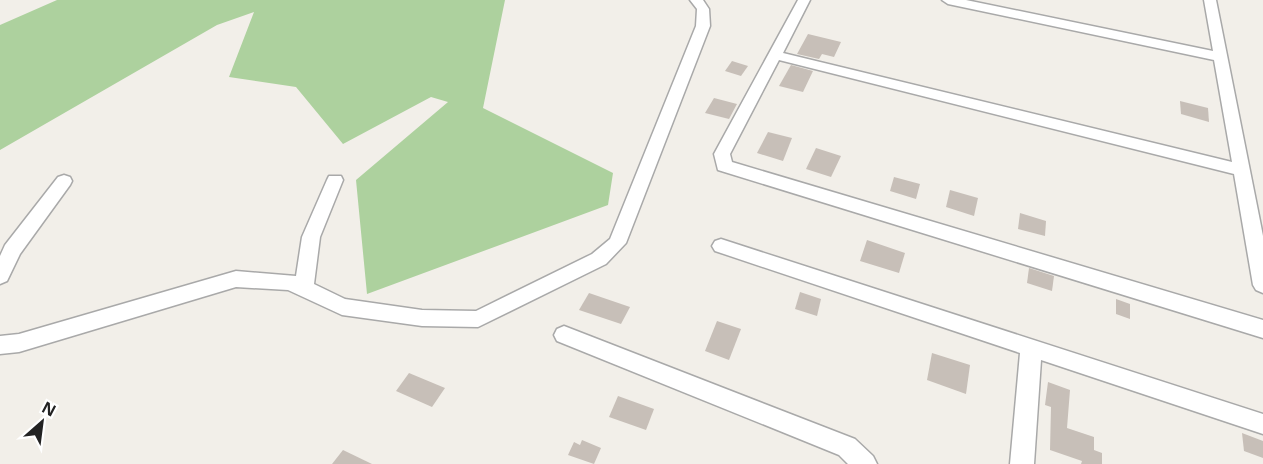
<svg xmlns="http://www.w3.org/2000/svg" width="1263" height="464" viewBox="0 0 1263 464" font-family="'Noto Sans',sans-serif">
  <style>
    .forest { fill: #add19e }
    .building { fill: #c7bfb8 }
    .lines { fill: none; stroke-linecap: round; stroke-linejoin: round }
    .minor-casing { stroke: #a9a9a9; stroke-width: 3 }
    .minor { fill: #fff; fill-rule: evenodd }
  </style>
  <rect width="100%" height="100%" fill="#f2efe9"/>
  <!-- forest -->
  <polygon class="forest" points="57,0 505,0 483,108 613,173 608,205 367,294 356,180 448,102 431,97 343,144 296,87 229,77 254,12 217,25 0,150 0,25"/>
  <!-- building -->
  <g class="building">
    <polygon points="808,34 841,42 834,57 822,54 819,59 797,54"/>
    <polygon points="732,61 748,66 741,76 725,71"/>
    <polygon points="791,65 813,71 803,92 779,86"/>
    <polygon points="714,98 737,104 729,119 705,113"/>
    <polygon points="1180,101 1208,108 1209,122 1181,114"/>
    <polygon points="768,132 792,138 783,161 757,153"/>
    <polygon points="816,148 841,156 831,177 806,169"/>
    <polygon points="894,177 920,184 916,199 890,191"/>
    <polygon points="950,190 978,198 974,216 946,207"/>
    <polygon points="1020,213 1046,221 1045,236 1018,229"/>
    <polygon points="867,240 905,253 899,273 860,261"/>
    <polygon points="1029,268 1054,276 1052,291 1027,283"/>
    <polygon points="800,292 821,299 817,316 795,309"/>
    <polygon points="589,293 630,307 621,324 579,310"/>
    <polygon points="1116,299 1130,304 1130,319 1116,314"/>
    <polygon points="717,321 741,329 729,360 705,351"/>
    <polygon points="932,353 970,365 966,394 927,380"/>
    <polygon points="409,373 445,388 432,407 396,391"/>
    <polygon points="1048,382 1070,390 1067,428 1094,437 1094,450 1102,453 1102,464 1081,464 1082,461 1050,450 1051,407 1045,405"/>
    <polygon points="618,396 654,409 646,430 609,417"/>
    <polygon points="1242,433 1263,441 1263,458 1244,451"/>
    <polygon points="582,440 601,448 594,464 568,455 574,442 580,445"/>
    <polygon points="343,450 372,464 332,464"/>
  </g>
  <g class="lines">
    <defs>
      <g id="minor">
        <polygon points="690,0 703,0 709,9 710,26 626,243 606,264 478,327 422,326 342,315 288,290 236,287 19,352 0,354 0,336 19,334 236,271 296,276 302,237 327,180 329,176 341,176 343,180 320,237 314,284 345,299 422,310 476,311 592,254 610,239 696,26 697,9"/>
        <polygon points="798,0 810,0 783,53 1232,162 1214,60 948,4 942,0 966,0 1213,51 1204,0 1216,0 1263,236 1263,293 1256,290 1253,285 1234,174 779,60 730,154 732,162 1263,320 1263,338 718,170 714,154"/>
        <polygon points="64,175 70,177 72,181 70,185 20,254 7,281 0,284 0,256 5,245 58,177"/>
        <polygon points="721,239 1263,414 1263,434 1041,360 1034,464 1010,464 1020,353 715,251 712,246 715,241"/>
        <polygon points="564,326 855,439 873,456 877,464 848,464 839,455 557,341 554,335 557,329"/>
      </g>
    </defs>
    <!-- minor casing -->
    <use href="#minor" class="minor-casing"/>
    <!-- minor -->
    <use href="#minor" class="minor"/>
  </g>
  <!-- north arrow -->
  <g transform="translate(42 422) rotate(28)" stroke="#ffffff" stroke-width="4.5" paint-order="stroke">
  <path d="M0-4.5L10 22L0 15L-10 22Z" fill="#222222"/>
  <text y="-9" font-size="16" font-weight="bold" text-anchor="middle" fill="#222222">N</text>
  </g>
</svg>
